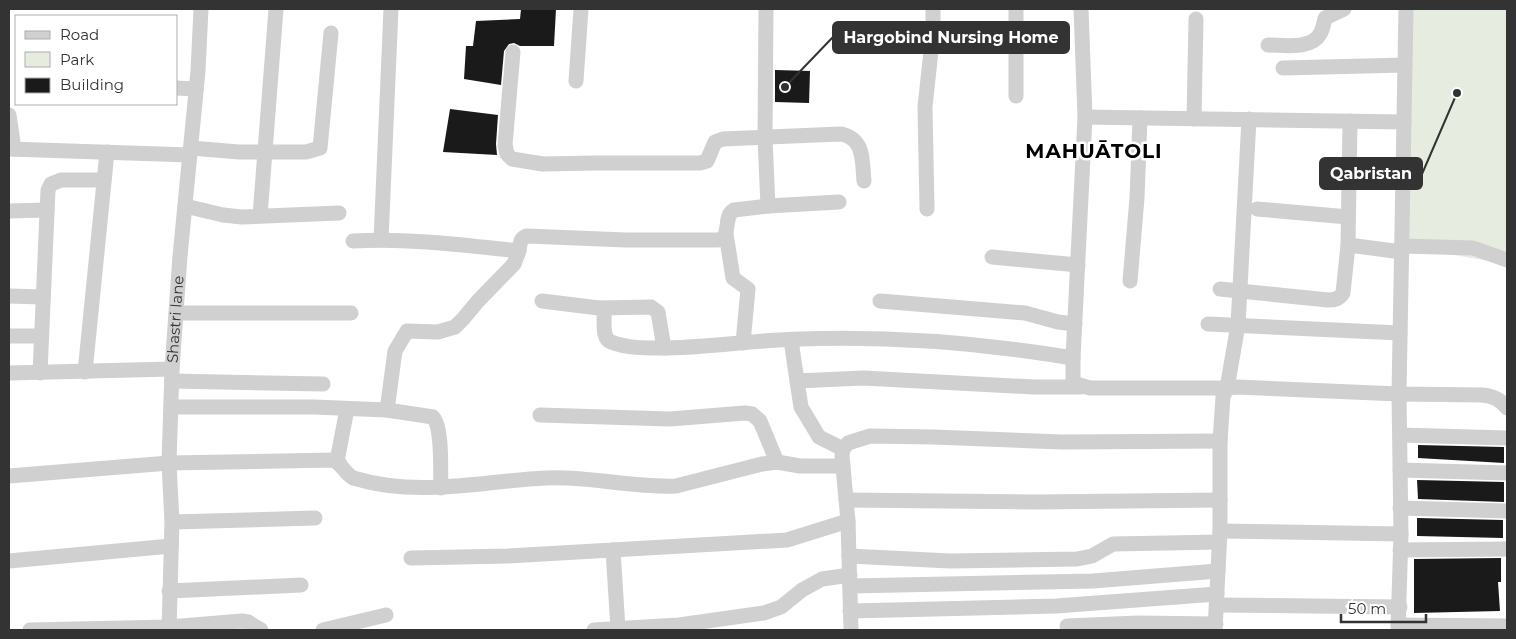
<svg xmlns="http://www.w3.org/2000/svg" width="1516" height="639" viewBox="0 0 1516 639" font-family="Montserrat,sans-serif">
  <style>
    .green { fill: #e6ecdf }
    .building { fill: #1a1a1a }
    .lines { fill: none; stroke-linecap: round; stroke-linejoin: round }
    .minor { stroke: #d0d0d0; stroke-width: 15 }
    .labels { text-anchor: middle; stroke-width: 5; stroke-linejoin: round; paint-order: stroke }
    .street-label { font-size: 15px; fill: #333; stroke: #fff }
    .district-label { font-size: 20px; font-weight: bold; letter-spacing: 1px; fill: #000; stroke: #fff }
    .leader { fill: none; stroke: #333; stroke-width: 2 }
    .callout-dot { fill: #333; stroke: #fff; stroke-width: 2 }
    .callout { fill: #333; stroke: #333; stroke-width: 2 }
    .callout-label { font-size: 16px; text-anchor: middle; font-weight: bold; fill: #fff }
  </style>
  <rect width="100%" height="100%" fill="#fff"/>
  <!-- green -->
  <polygon class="green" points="1410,9 1507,9 1507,264 1402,246"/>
  <!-- building -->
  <g class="building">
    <polygon points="521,9 556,9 554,46 520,46 514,43 509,44 504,51 501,85 464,79 466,46 473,46 476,21 520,19"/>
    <polygon points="775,70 810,71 809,103 775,102"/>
    <polygon points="450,109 498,115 496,144 497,155 443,152"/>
    <polygon points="1418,445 1504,447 1504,463 1418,458"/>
    <polygon points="1417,480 1504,482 1504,502 1418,499"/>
    <polygon points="1417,518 1503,520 1503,538 1417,536"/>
    <polygon points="1501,558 1501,582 1498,582 1500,611 1414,613 1414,559"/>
  </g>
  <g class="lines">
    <!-- minor -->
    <g class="minor">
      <polyline points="1081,9 1085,117 1073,358 1073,379 1076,384 1090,388 1227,388 1238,325 1249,119"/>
      <path d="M1268,45C1283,45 1311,50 1320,34C1323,29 1324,23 1325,18L1344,9"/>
      <path d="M513,52L505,145L507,154L512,159L543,164L596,163H700L707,161L715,142L723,139L841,134C865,139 862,161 864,181"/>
      <polyline points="1283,68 1405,65"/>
      <polyline points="576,81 581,9"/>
      <polyline points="176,88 196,89"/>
      <polyline points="1016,96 1016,9"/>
      <polyline points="9,115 14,149"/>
      <polyline points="1085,117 1404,122"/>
      <polyline points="1194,119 1196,19"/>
      <polyline points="191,148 239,152 306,152 320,148 331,33"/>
      <polyline points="9,149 190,155"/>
      <polyline points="185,206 223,215 242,217 339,213"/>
      <polyline points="768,206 839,202"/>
      <polyline points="927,209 925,107 933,32 933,9"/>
      <polyline points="1257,209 1348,217"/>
      <polyline points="9,211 47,210"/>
      <polyline points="260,216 276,9"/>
      <polyline points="726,234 733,278 748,289 743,343"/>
      <polyline points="381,240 391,9"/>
      <path d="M353,241C409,238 463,245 519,251C520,244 520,238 527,236L626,240H717L723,239C730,229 724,216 734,210L768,206L765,138L766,9"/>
      <polyline points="1348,245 1402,252"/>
      <polyline points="1402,246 1473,248 1507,260"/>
      <polyline points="992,257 1078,265"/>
      <polyline points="1130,281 1137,198 1140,118"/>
      <path d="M1220,289L1328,300C1335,300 1339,299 1343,293L1348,245L1350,121"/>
      <polyline points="9,296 43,297"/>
      <path d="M542,301L599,308L604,311C605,320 601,338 611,342C629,349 650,348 668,348C712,347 756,340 800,339C892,336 983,343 1073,358"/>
      <polyline points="880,301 1025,313 1058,322 1075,324"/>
      <polyline points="599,308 651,307 658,312 664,348"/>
      <polyline points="176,313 351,313"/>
      <polyline points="1208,324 1400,333"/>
      <polyline points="9,336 41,336"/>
      <polyline points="791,340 797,381"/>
      <polyline points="85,372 107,152"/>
      <polyline points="9,373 172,369"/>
      <polyline points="40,373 48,190 51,184 61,180 104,180"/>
      <polyline points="172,381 323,384"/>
      <path d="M171,407H314L387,410L433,417C443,428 440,471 441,488"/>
      <polyline points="387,410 395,351 407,331 438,332 455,327 463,319 478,301 514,264 519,251"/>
      <polyline points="540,415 670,419 745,413 752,414 760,421 777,462"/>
      <polyline points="1400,435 1507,438"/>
      <polyline points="843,449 819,437 801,407 797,381 863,378 1034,387 1081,387"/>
      <polyline points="340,464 337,461 347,409"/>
      <polyline points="1400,470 1507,473"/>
      <path d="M9,476L169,463L334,460C342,465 345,473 353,478C421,498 479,481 546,478C590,476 633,488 676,486L762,464L777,462L800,466H843"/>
      <polyline points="846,500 1035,502 1220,500"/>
      <polyline points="1400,508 1507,511"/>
      <polyline points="172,522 315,518"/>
      <polyline points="1220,531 1401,534"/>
      <polyline points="613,550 618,629"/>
      <polyline points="1400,550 1507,549"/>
      <polyline points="849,556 950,561 1077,559 1092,556 1113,544 1219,542"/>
      <polyline points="411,558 508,556 787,540 848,521"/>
      <polyline points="9,561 171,546"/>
      <polyline points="850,586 1093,581 1218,571"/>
      <polyline points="169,591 301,585"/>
      <polyline points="1217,605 1400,607"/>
      <polyline points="850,611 1056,606 1217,594"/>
      <polyline points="1398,625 1507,626"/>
      <polyline points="1067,626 1138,623 1216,624"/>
      <polyline points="30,630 169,627 242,621 248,622 261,630"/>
      <path id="s1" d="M169,630L172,522L169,463L172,369L180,256L198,71L201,9"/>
      <polyline points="323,630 386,615"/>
      <polyline points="594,630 679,625 764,613 781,607 802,590 822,579 850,575"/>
      <polyline points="851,630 848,521 842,456 843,449 848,443 870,436 933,437 1062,442 1220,441"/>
      <path d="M1215,630L1220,531V441L1223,397L1227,388L1237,387L1399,394L1482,395C1493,396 1500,399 1507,408"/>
      <polyline points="1398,630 1401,534 1399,394 1406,9"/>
    </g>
  </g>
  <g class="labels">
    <!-- street labels -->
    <g class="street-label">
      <text dy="5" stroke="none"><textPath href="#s1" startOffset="311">Shastri lane</textPath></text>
    </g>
    <!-- district labels -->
    <g class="district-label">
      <text x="1094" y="158">MAHUĀTOLI</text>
    </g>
  </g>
  <!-- callouts -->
  <path class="leader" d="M785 87L833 37M1457 93L1422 174"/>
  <g class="callout-dot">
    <circle cx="785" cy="87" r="5"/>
    <circle cx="1457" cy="93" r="5"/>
  </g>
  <g class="callout">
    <rect x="833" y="22" width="236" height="31" rx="5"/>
    <rect x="1320" y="158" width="102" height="31" rx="5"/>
  </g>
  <g class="callout-label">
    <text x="951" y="43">Hargobind Nursing Home</text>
    <text x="1371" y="179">Qabristan</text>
  </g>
  <!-- border -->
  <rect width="1516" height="639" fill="none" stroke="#333333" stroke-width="20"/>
  <!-- legend -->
  <rect x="15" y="15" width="162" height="90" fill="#ffffff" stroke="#adadad"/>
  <rect x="25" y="31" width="25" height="8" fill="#d0d0d0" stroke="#adadad"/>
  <text x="60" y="40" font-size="15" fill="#333333">Road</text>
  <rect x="25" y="52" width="25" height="15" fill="#e6ecdf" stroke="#adadad"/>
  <text x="60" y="65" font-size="15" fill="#333333">Park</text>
  <rect x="25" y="78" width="25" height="15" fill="#1a1a1a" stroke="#adadad"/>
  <text x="60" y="90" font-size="15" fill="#333333">Building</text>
  <!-- scale -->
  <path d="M1341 614v8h85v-8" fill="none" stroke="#333333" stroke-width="2.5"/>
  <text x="1348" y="614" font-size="15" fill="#333333" stroke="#ffffff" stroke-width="4" paint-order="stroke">50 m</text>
</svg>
